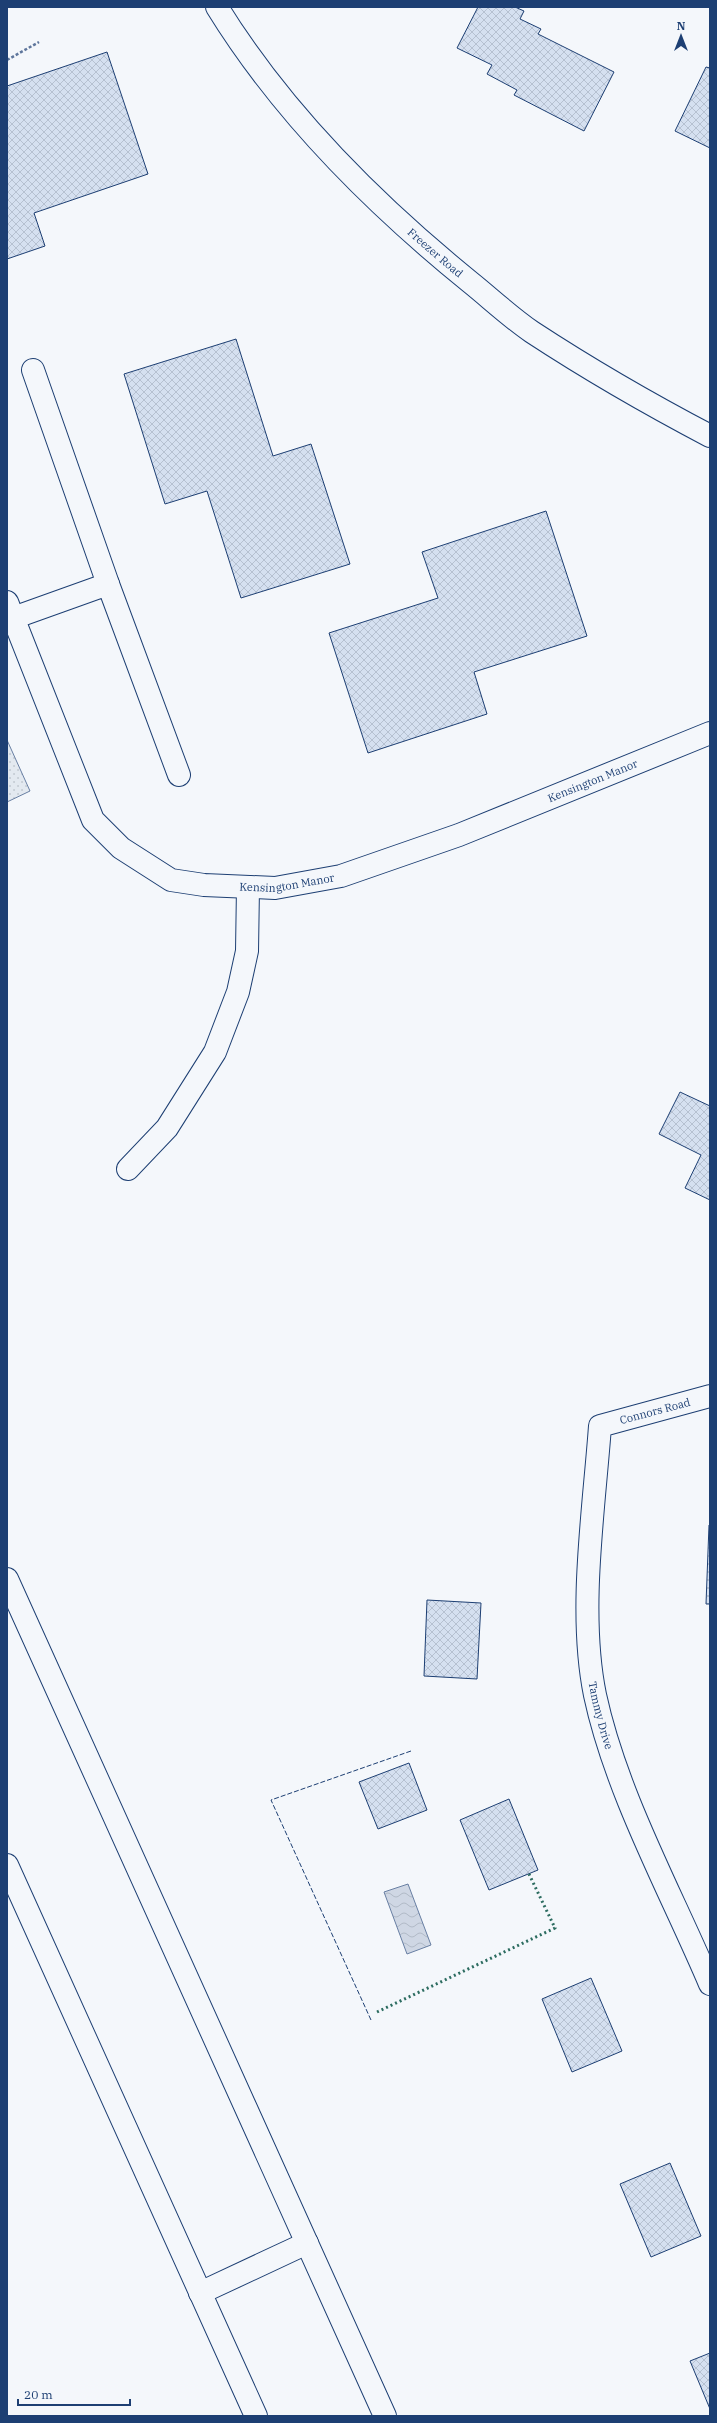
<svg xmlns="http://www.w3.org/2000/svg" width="717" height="2423" viewBox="0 0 717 2423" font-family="'IBM Plex Serif',serif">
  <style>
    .park { fill: url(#park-dots); stroke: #687fa3 }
    .water { fill: url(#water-waves); stroke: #687fa3 }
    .building { fill: url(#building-cross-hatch); stroke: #1d3f73 }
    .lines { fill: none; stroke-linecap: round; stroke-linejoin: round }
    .minor-casing { stroke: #1d3f73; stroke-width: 24 }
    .highway-casing { stroke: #1d3f73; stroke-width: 24 }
    .path { stroke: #5e769c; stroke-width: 2.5; stroke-dasharray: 3 2; stroke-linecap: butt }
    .minor { stroke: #f4f7fb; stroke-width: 22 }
    .highway { stroke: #f4f7fb; stroke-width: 22 }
    .hedge { stroke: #2c6c60; stroke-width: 3; stroke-dasharray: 2 3; stroke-linecap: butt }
    .fence { stroke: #1d3f73; stroke-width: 1; stroke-dasharray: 5 2; stroke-linecap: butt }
    .labels { text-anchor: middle; stroke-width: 3; stroke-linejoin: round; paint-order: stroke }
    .street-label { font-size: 11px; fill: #1d3f73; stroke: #f4f7fb }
  </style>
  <defs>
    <pattern id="park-dots" width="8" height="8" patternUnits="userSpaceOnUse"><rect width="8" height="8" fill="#e3e9f0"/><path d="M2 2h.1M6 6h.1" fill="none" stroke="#c2c9d1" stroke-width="1.8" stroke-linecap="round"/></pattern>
    <pattern id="water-waves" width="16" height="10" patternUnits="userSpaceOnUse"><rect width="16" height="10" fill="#cfd7e4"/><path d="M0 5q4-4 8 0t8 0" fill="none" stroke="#b1bac7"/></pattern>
    <pattern id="building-cross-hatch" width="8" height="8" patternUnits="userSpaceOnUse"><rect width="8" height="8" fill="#d5e0f0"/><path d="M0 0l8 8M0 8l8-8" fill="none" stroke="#b6c1d1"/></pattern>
  </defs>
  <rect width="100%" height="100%" fill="#f4f7fb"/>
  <!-- park -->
  <polygon class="park" points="7,740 30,791 7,802"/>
  <!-- water -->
  <polygon class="water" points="408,1884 431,1945 407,1954 384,1892"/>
  <!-- building -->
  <g class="building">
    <polygon points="478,7 515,7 524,11 520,19 541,29 538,34 614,72 584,131 514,95 517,90 487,74 492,65 457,48"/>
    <polygon points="107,52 148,174 34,213 45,246 7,259 7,86"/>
    <polygon points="706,67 710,68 710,148 675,131"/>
    <polygon points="236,339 273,456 311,444 350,564 241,598 207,491 165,504 124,374"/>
    <polygon points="546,511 587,636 474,672 487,714 368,753 329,633 438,598 422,552"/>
    <polygon points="680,1092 710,1106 710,1200 685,1188 701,1155 659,1134"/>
    <polygon points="709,1525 710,1525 710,1604 706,1604"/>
    <polygon points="427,1600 481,1603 477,1679 424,1676"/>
    <polygon points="409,1763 427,1810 378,1829 359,1782"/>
    <polygon points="509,1799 538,1870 489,1890 460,1820"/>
    <polygon points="591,1978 622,2051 572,2072 542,1999"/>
    <polygon points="670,2163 701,2236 651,2257 620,2184"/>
    <polygon points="710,2353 710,2409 690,2361"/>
  </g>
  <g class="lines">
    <defs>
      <g id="minor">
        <path id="s1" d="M217,7C281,111 375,205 470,282C490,298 510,317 532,332C590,370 649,404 710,436"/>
        <polyline points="33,370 108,584"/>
        <path id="s2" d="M7,602L93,820L121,848L171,880L204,885L275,888L341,876L459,835L710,733"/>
        <polyline points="13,618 108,584 179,775"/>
        <polyline points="128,1169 167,1128 215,1052 238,992 247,951 248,887"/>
        <path id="s3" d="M710,1396L600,1426C594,1510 578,1612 595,1695C616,1793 671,1892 710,1984"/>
        <polyline points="200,2293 307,2243"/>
      </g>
      <g id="highway">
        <polyline points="7,1579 385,2416"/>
        <polyline points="7,1865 256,2416"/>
      </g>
    </defs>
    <!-- minor casing -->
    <use href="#minor" class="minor-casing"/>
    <!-- highway casing -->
    <use href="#highway" class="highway-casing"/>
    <!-- path -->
    <polyline class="path" points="7,60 39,42"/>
    <!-- minor -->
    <use href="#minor" class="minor"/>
    <!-- highway -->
    <use href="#highway" class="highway"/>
    <!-- hedge -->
    <polyline class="hedge" points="377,2012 555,1928 529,1874"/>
    <!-- fence -->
    <polyline class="fence" points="371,2020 271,1800 411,1751"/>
  </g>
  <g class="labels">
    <!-- street labels -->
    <g class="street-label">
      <text dy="4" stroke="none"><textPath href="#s1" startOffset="330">Freezer Road</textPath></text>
      <text dy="4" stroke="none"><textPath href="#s2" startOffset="774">Kensington Manor</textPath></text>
      <text dy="4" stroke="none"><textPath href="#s2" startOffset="450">Kensington Manor</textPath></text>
      <text transform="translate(655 1411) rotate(-15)" y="4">Connors Road</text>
      <text dy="4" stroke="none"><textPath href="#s3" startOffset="405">Tammy Drive</textPath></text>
    </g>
  </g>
  <!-- border -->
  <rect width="717" height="2423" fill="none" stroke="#1d3f73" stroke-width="16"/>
  <!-- north arrow -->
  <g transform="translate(681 36)" stroke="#f4f7fb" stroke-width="3" paint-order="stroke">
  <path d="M0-3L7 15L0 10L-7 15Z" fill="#1d3f73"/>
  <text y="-6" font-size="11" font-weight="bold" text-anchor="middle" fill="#1d3f73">N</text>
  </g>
  <!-- scale -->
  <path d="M18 2399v6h112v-6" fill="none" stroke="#1d3f73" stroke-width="2"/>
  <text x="24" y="2399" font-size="12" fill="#1d3f73" stroke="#f4f7fb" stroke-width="3" paint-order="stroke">20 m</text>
</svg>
